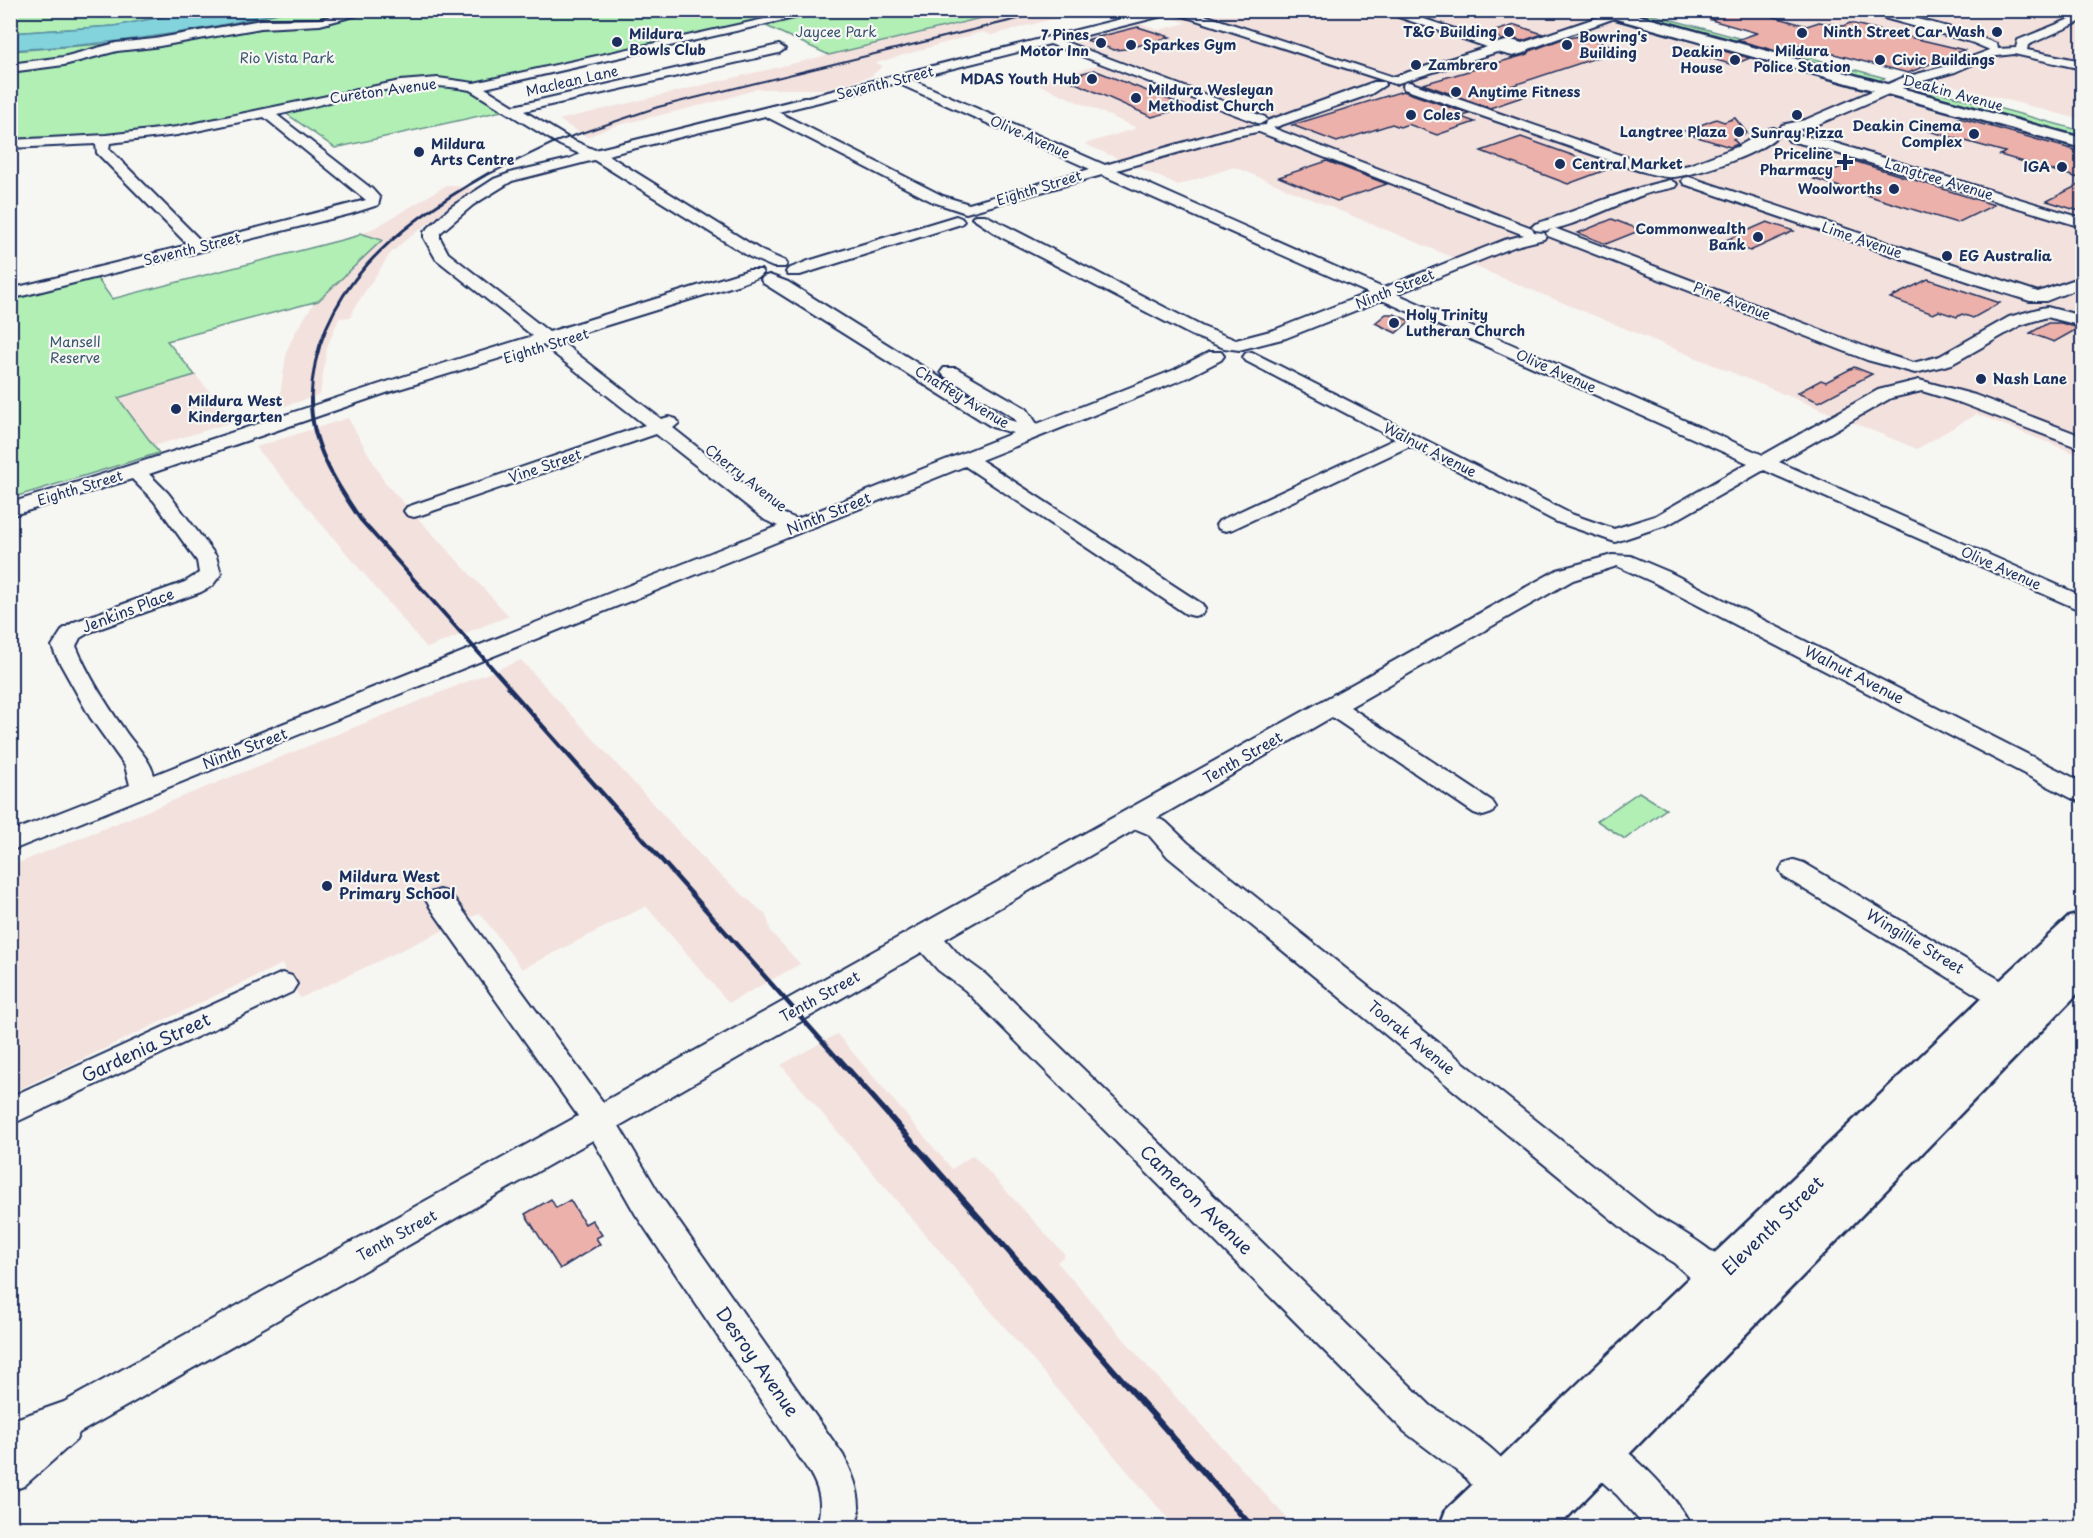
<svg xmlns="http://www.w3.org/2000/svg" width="2093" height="1538" viewBox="0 0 2093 1538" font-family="'Playpen Sans',sans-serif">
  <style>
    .built { fill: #f3e1dd }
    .green { fill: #b1efb5; stroke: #668f8a; stroke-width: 1.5 }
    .water { fill: #82d3db; stroke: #5991a9; stroke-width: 1.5 }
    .building { fill: #ecb1ab; stroke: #1b2f5e; stroke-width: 1.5 }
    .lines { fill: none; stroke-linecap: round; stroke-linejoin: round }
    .minor-casing { stroke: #1b2f5e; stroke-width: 4 }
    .major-casing { stroke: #1b2f5e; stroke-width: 5 }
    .highway-casing { stroke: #1b2f5e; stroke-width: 5 }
    .minor { fill: #f6f6f2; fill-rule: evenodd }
    .major { fill: #f6f6f2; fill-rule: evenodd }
    .highway { fill: #f6f6f2; fill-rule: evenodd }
    .rail-far4 { stroke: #1b2f5e; stroke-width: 2 }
    .rail-far3 { stroke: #1b2f5e; stroke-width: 3 }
    .rail-far2 { stroke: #1b2f5e; stroke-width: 4 }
    .rail-far1 { stroke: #1b2f5e; stroke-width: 4.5 }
    .rail { stroke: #1b2f5e; stroke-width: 6 }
    .poi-dot { fill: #1b2f5e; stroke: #f6f6f2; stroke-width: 2 }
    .labels { text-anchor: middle; stroke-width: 4.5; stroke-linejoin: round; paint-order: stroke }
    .far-park-label { font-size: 14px; fill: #39556f; stroke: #f6f6f2 }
    .far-poi-label { font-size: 14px; font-weight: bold; fill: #1b2f5e; stroke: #f6f6f2; text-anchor: start }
    .far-street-label { font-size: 14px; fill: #1b2f5e; stroke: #f6f6f2 }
    .street-label { font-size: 15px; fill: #1b2f5e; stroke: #f6f6f2 }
    .poi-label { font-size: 15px; font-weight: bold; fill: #1b2f5e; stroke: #f6f6f2; text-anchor: start }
    .near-street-label { font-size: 18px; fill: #1b2f5e; stroke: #f6f6f2 }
  </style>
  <rect width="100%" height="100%" fill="#f6f6f2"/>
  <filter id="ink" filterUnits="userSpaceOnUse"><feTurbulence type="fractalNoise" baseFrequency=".0167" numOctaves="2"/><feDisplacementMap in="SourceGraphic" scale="12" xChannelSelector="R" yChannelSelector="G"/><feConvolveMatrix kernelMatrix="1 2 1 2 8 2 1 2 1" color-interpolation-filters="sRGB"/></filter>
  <g filter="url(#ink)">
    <!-- built -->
    <g class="built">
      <polygon points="1010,11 1083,11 992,35 982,32 876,63 883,66 871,76 828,89 757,89 715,102 614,126 587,137 559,120"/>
      <polygon points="1196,11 1576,11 2082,151 2082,456 1976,414 1917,449 1234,167 1178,185 1085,144 1137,128 1033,82 1118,60 1072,42 1141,24 1159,30 1186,23 1171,17"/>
      <polygon points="1673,11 2082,11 2082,120"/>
      <polygon points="447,185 476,189 403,242 390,254 354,308 351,317 339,318 327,347 320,395 278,408 287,350 296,331 357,236 380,225"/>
      <polygon points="195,375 236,421 154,446 118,398"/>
      <polygon points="348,418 385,483 509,616 427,648 256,447"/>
      <polygon points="521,660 711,867 766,915 771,932 800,964 729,1003 646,906 522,969 480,913 300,998 282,964 11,1093 11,866"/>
      <polygon points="837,1034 952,1169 973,1155 1065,1255 1057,1262 1148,1367 1295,1527 1175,1527 781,1065"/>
    </g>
    <!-- green -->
    <g class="green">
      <polygon points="835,10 1010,10 1010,11 829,55 766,26"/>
      <polygon points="10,11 194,11 114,26 11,33"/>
      <polygon points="287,11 809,11 477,83 446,80 395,83 186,126 133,134 11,140 10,71 57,65"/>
      <polygon points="1643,12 1885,78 1876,82 1630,16"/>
      <polygon points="117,43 57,59 11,65 11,51"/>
      <polygon points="438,85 469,90 502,111 335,148 287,114 294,110 381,91"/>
      <polygon points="1935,91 2082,131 2082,139 1923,96"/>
      <polygon points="360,233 382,240 318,301 167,341 195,375 118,398 159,453 11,498 11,300 97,278 112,299 357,236"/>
      <polygon points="1639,792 1666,809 1625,839 1597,821"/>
    </g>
    <!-- water -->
    <path class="water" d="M194,11H283C194,34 103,45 11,50V33L114,26Z"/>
    <!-- building -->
    <g class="building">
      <polygon points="1701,10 1749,10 1807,26 1819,22 1843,26 1850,23 1964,50 1908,73 1799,45 1776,51 1737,40 1757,33 1711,20 1714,19 1700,15"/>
      <polygon points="1515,25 1543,34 1522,41 1512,38 1502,40 1492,32"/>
      <polygon points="1138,27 1170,37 1126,49 1114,50 1086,40"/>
      <polygon points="1580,36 1623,49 1505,88 1528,95 1490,108 1423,84 1528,54 1530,51 1562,39"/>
      <polygon points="1713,48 1750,58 1733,65 1696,54"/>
      <polygon points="1094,70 1124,82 1188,107 1152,117 1064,78"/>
      <polygon points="1403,91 1469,114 1461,117 1475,122 1437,135 1408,124 1400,127 1392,124 1337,142 1292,125"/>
      <polygon points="1735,118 1747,133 1733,139 1738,144 1730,147 1694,136 1697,135 1685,131 1716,119 1724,122"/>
      <polygon points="1960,118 2082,152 2082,179 2000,155 2005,152 1929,131"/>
      <polygon points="1521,137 1597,164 1611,168 1568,184 1481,151"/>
      <polygon points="1327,161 1387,184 1337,201 1279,177"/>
      <polygon points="1854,161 1975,199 1994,205 1957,223 1814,179"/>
      <polygon points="2082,183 2082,212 2047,201"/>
      <polygon points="1612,219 1641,230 1606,244 1578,233"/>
      <polygon points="1767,222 1794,231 1750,251 1724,241"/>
      <polygon points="1928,279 2000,303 1973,318 1962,314 1957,317 1939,311 1933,314 1890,298"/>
      <polygon points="1386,314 1394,314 1410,321 1396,333 1375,323"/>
      <polygon points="2048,323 2061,323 2079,328 2054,342 2030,333"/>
      <polygon points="1854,367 1872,374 1819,402 1797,393 1821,380 1826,382"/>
      <polygon points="551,1199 556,1208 570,1200 585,1224 592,1220 602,1235 596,1238 600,1244 560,1269 525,1214"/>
    </g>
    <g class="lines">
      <defs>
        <g id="minor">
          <polygon points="355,10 377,10 320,25 261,28 154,47 117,51 64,65 10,72 10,64 63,57 116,43 154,39 261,20 320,19"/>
          <path d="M805,10H828L485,88L514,106L779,45L785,49L779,53L524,111L570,139L595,150L1157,10H1189L1393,77L1487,47L1378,10H1397L1497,43L1511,40L1522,43L1619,10H1637L1529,49L1527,52L1513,56L1497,52L1395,84L1174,13L1063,41L1265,117L1267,120L1260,124L1050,44L910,79L1105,165L1234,128L1266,125L1267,121L1374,82H1384L1385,85L1371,94L1273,128L1532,228L1534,232L1544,233L1546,236L1544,239L1516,246L1397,294L1763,455L1878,390L1919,380L1975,395L2082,436V449L1961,403L1922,391L1891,398L1779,462L2082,596V611L1764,470L1669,524L1615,542L1557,522L1410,446L1233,529L1226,531L1219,529L1216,525L1219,521L1395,439L1246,361L1243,357L1246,353L1252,352L1571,514L1614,529L1655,516L1748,463L1382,300L1286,338L1239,350L1224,348L1191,335L1001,237L972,218L975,215H985L1203,327L1236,340L1274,330L1368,293L1102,175L966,213L933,202L765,116L608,155L762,251L785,261L787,264L785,267H773L750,257L594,160L512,181L473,205L440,233V238L448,253L549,332L749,270H761L763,273L761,276L740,284L559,340L661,419L669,417L676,419L679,423L673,428L779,512L797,519L1013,433L992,427L763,283L761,280L763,277L769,275L788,282L1006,419L1016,422L1013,417L944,376L941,372L944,368H956L1027,409L1037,424L1174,370L1209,352H1221L1224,356L1221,360L1186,378L981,460L1202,604L1205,609L1202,614L1194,616L1186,614L965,466L10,851V832L130,785L125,766L90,717L56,656L52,646L63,629L74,622L185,582L199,573L197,561L154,501L132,479L10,516V503C185,450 358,389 533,336L436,259L424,238V232L451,207L494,179L513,172L569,159L580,154L560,145L470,90C407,76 339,101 277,115L372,189L380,198L378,205L350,214L10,299V289L188,245L97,153L96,144L10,148V140L106,135L177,127L400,81L438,78L474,83ZM897,83L1090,169L969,204L943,196L778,112ZM264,117L366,200L202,242L109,149L110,143L177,135ZM1257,132H1259L1524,235L1504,240L1383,288L1117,170L1236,136ZM543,345L645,425L407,507L404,511L407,515L414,517L421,515L656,434L765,520L778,526L154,775C149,757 133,744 123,728C105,702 88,675 76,646L80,638L90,632L201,592L212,586L221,574L216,556L168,493L149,474L389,392Z"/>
          <path d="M1855,10C1893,10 1962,29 1997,44L1998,49L2016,48L2018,40L2082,14V21L2028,45L2027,50L2082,61V69L2014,54L1989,57L1955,72L1912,84L1814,126L1787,132L1782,131L1780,128L1782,125L1805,120L1902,78L1947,66L1990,50L1971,42Z"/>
          <path d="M1409,82L1646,164L1670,169L1689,165L1737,147L1769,129L1774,128L1781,132C1765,153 1700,174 1674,177C1662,178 1648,173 1637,170L1404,89L1403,86L1404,83Z"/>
          <polygon points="1794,134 1828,141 2082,218 2082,227 1820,148 1789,141 1787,138 1789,135"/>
          <polygon points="1689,177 2038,292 2082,277 2082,287 2046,301 2030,301 1979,285 1684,184 1682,181 1684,178"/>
          <path d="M1670,180L1677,184L1675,187C1664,190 1653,191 1643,195C1619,203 1556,236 1535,230L1532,227L1535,224C1580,210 1623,190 1670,180Z"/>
          <polygon points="956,216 961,218 964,221 961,224 800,275 788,275 786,272 788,269 808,261"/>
          <polygon points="1554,228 1879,352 1913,363 1940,356 2009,317 2041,308 2047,307 2082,316 2082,326 2047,317 2021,325 1952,364 1915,373 1867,360 1548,236 1546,233"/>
          <path d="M1612,555L1631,556L1669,572L2082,782V802L2073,799L1653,582L1617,566L1573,580L1350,707L1492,801L1496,807L1492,813L1483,816L1474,813L1332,717L1157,818L1166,822L1188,843L1656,1216C1685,1233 1729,1257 1744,1288L1738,1299L1726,1304L1714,1299L1674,1263L1632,1236L1168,857L1148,834L1136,829L945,939L959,955L985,974L1431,1406C1468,1431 1511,1455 1529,1498L1523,1512L1509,1518L1495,1512L1466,1478L1405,1432L965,990L938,970L922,952L619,1126L660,1195L843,1455C855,1479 864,1501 856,1528H816C823,1507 821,1492 810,1473L636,1215L593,1140L79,1433L76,1440L24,1486L10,1491V1421L64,1402L578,1116L430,907L426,900L430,893L440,890L450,893L603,1102L1557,570Z"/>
          <polygon points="1794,860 1804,863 2032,999 2036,1007 2032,1015 2021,1019 2010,1015 1784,877 1780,870 1784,863"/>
          <polygon points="282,973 292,976 297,984 292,992 10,1125 10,1097"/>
          <path d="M1590,1427C1622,1440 1678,1496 1692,1528H1646L1617,1495L1577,1459L1571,1446L1577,1433Z"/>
        </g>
        <polygon id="major" points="2082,914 2082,948 2077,953 2082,952 2082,989 1557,1528 1439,1528 1446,1510 1992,988 2069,917"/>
        <polygon id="highway" points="1593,10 1619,10 2082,138 2082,148 1595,13"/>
      </defs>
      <!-- minor casing -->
      <use href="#minor" class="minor-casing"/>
      <!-- major casing -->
      <use href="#major" class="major-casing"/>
      <!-- highway casing -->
      <use href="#highway" class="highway-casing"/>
      <!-- minor -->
      <use href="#minor" class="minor"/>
      <!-- major -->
      <use href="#major" class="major"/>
      <!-- highway -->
      <use href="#highway" class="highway"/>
      <!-- rail-far4 -->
      <polyline class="rail-far4" points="487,175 555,142 658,107 1054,10"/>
      <!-- rail-far3 -->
      <path class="rail-far3" d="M311,399C314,289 401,223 489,173"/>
      <!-- rail-far2 -->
      <path class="rail-far2" d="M311,398C310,443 336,484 361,520L510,688"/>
      <!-- rail-far1 -->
      <polyline class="rail-far1" points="508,687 839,1060"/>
      <!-- rail -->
      <polyline class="rail" points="838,1058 1253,1528"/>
    </g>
  </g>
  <!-- markers -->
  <g class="poi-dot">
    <circle cx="1509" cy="32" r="6"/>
    <circle cx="1997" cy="32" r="6"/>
    <circle cx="1802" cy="33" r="6"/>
    <circle cx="617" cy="42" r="6"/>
    <circle cx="1101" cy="43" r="6"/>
    <circle cx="1131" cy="45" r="6"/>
    <circle cx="1567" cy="45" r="6"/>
    <circle cx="1735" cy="60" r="6"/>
    <circle cx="1880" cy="60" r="6"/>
    <circle cx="1416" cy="65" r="6"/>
    <circle cx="1092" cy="79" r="6"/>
    <circle cx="1456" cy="92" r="6"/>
    <circle cx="1136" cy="98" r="6"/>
    <circle cx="1411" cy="115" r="6"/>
    <circle cx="1797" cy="115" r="6"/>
    <circle cx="1739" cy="132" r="6"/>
    <circle cx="1974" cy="134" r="6"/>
    <circle cx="419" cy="152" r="6"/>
    <path d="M1842 153h6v6h6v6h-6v6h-6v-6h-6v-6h6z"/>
    <circle cx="1560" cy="164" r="6"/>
    <circle cx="2062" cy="167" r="6"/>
    <circle cx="1894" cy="189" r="6"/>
    <circle cx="1758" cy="237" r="6"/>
    <circle cx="1947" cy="256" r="6"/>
    <circle cx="1394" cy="323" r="6"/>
    <circle cx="1981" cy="379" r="6"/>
    <circle cx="176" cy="409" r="6"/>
    <circle cx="327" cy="886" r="6"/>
  </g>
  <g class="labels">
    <!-- far-park labels -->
    <g class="far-park-label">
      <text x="836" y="37">Jaycee Park</text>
      <text x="287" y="63">Rio Vista Park</text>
      <text x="75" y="347">Mansell<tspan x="75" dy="16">Reserve</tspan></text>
    </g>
    <!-- far-poi labels -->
    <g class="far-poi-label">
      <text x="1497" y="37" text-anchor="end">T&amp;G Building</text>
      <text x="1985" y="37" text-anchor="end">Ninth Street Car Wash</text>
      <text x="629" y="39">Mildura<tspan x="629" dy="16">Bowls Club</tspan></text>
      <text x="1089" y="40" text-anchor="end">7 Pines<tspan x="1089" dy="16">Motor Inn</tspan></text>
      <text x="1579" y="42">Bowring's<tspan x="1579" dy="16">Building</tspan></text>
      <text x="1143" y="50">Sparkes Gym</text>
      <text x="1802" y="56" text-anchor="middle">Mildura<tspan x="1802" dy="16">Police Station</tspan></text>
      <text x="1723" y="57" text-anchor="end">Deakin<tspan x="1723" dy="16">House</tspan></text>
      <text x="1892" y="65">Civic Buildings</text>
      <text x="1428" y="70">Zambrero</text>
      <text x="1080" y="84" text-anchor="end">MDAS Youth Hub</text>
      <text x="1148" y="95">Mildura Wesleyan<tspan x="1148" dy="16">Methodist Church</tspan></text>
      <text x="1468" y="97">Anytime Fitness</text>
      <text x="1423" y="120">Coles</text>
      <text x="1962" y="131" text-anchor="end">Deakin Cinema<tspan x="1962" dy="16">Complex</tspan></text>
      <text x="1727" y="137" text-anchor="end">Langtree Plaza</text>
      <text x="1797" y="138" text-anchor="middle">Sunray Pizza</text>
      <text x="431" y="149">Mildura<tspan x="431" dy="16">Arts Centre</tspan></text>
      <text x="1833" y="159" text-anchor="end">Priceline<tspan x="1833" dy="16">Pharmacy</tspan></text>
      <text x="1572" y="169">Central Market</text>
      <text x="2050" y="172" text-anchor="end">IGA</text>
      <text x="1882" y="194" text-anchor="end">Woolworths</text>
      <text x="1746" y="234" text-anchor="end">Commonwealth<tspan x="1746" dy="16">Bank</tspan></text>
      <text x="1959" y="261">EG Australia</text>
      <text x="1406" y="320">Holy Trinity<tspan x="1406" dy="16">Lutheran Church</tspan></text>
      <text x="1993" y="384">Nash Lane</text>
      <text x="188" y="406">Mildura West<tspan x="188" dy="16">Kindergarten</tspan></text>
    </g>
    <!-- far-street labels -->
    <g class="far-street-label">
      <text transform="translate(572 81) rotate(-13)" y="5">Maclean Lane</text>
      <text transform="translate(885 83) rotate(-14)" y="5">Seventh Street</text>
      <text transform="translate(383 91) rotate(-8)" y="5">Cureton Avenue</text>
      <text transform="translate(1953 93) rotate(15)" y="5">Deakin Avenue</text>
      <text transform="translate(1030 137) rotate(24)" y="5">Olive Avenue</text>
      <text transform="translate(1939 179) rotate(17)" y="5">Langtree Avenue</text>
      <text transform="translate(1039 188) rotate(-17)" y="5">Eighth Street</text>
      <text transform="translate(1862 240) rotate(19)" y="5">Lime Avenue</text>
      <text transform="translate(192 249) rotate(-14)" y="5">Seventh Street</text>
      <text transform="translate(1395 289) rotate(-22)" y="5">Ninth Street</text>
      <text transform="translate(1732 301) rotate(21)" y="5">Pine Avenue</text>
      <text transform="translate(546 346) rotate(-17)" y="5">Eighth Street</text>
      <text transform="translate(1556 371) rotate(24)" y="5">Olive Avenue</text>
      <text transform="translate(962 397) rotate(31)" y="5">Chaffey Avenue</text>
      <text transform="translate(1430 450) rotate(27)" y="5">Walnut Avenue</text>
      <text transform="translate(545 466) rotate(-19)" y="5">Vine Street</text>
      <text transform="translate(746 478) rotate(38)" y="5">Cherry Avenue</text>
      <text transform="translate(80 488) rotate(-17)" y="5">Eighth Street</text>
      <text transform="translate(2001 568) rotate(24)" y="5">Olive Avenue</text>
    </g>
    <!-- street labels -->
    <g class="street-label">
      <text transform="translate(829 514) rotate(-22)" y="5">Ninth Street</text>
      <text transform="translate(128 611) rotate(-21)" y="5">Jenkins Place</text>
      <text transform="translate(1854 675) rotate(27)" y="5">Walnut Avenue</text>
      <text transform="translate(245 749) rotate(-21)" y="5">Ninth Street</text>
      <text transform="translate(1243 758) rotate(-30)" y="5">Tenth Street</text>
      <text transform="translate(1915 942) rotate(31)" y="5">Wingillie Street</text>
      <text transform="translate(820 997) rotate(-29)" y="5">Tenth Street</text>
      <text transform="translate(1411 1038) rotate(39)" y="5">Toorak Avenue</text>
      <text transform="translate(397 1236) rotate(-29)" y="5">Tenth Street</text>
    </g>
    <!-- poi labels -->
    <g class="poi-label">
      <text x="339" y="882">Mildura West<tspan x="339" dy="17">Primary School</tspan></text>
    </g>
    <!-- near-street labels -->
    <g class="near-street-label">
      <text transform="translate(146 1048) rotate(-25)" y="6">Gardenia Street</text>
      <text transform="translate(1196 1200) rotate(44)" y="6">Cameron Avenue</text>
      <text transform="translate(1773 1226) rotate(-44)" y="6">Eleventh Street</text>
      <text transform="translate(757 1362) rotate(55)" y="6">Desroy Avenue</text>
    </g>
  </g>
  <!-- margin -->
  <rect width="2093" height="1538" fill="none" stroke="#f6f6f2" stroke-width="36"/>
  <rect x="18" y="18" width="2057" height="1502" fill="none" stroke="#1b2f5e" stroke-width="2" filter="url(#ink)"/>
</svg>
